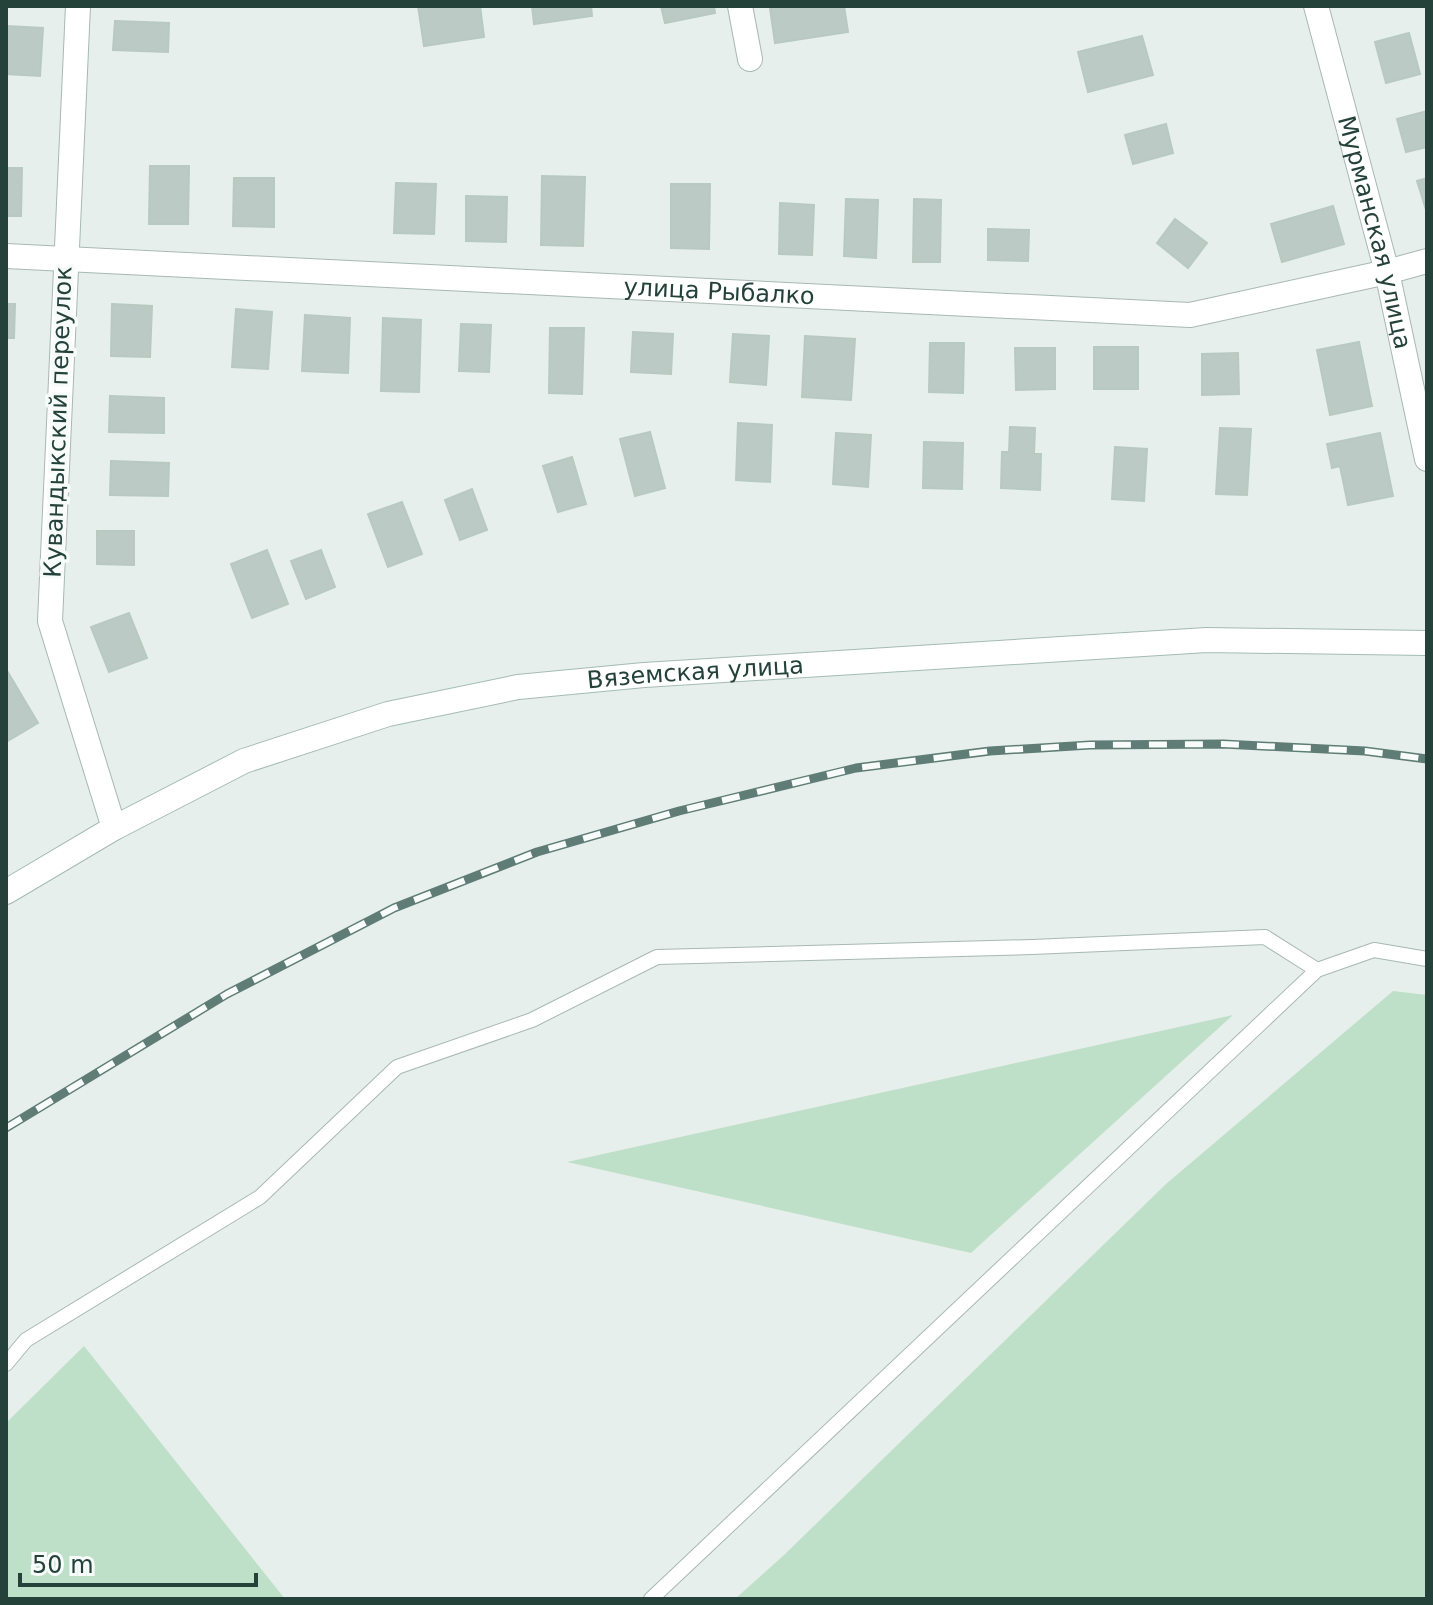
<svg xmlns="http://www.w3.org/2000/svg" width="1433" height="1605" viewBox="0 0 1433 1605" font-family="'DejaVu Sans',sans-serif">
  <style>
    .green { fill: #bfe0c8 }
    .building { fill: #bbcac4; stroke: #b8c9c2; stroke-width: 2 }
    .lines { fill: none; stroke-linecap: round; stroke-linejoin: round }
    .lane-casing { stroke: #a8b8b2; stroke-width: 16 }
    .street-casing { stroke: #a8b8b2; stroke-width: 26 }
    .secondary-casing { stroke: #a4bbb3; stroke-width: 26 }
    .lane { stroke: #fff; stroke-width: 14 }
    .street { stroke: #fff; stroke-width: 24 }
    .secondary { stroke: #fff; stroke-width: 24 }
    .rail-casing { stroke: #5f7d75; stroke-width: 9 }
    .rail { stroke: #f7fbf9; stroke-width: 6; stroke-dasharray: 18; stroke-linecap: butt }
    .labels { text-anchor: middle; stroke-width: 7; stroke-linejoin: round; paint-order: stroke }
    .street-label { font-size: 24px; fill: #24423a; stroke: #f7fbf9 }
  </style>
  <rect width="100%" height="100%" fill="#e6efeb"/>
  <!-- green -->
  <g class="green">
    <polygon points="1393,991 1427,995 1427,1599 735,1599 784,1555 1166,1184"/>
    <polygon points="1233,1015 971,1253 567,1162"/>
    <polygon points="84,1346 285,1599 6,1599 6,1423"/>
  </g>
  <!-- building -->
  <g class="building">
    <polygon points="418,6 480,6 484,37 424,46"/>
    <polygon points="532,6 591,6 592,16 534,24"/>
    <polygon points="661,6 714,6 715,13 665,23"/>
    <polygon points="782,6 844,6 848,32 775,43 770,8"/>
    <polygon points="115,21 169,23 168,52 113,50"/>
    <polygon points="6,26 43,28 40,76 6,74"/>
    <polygon points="1409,33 1420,74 1386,83 1375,42"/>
    <polygon points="1142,36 1153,75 1088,92 1078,52"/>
    <polygon points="1427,111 1427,147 1406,152 1397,119"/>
    <polygon points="1166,124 1173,153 1133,164 1125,135"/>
    <polygon points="150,166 189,166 188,224 149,224"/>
    <polygon points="6,168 22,168 21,216 6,216"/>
    <polygon points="542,176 585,177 583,246 541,245"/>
    <polygon points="234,178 274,178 274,227 233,226"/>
    <polygon points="1427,178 1427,213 1417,181"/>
    <polygon points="396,183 436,184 434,234 394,233"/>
    <polygon points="671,184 710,184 709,249 671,248"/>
    <polygon points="466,196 507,197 506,242 466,241"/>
    <polygon points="846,199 878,200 876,258 844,256"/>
    <polygon points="914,199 941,200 940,262 913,262"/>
    <polygon points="780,203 814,205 812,255 779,254"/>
    <polygon points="1333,206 1344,244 1282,262 1271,224"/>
    <polygon points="1175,219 1207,243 1188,268 1157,243"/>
    <polygon points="988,229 1029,230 1028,261 988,260"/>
    <polygon points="6,304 15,304 14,338 6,338"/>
    <polygon points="112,304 152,306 150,357 111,356"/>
    <polygon points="236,309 272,312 268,369 232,367"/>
    <polygon points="305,315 350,318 348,373 302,371"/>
    <polygon points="383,318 421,320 419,392 381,391"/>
    <polygon points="461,324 491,325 489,372 459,371"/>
    <polygon points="550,328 584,328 582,394 549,393"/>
    <polygon points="633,332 673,334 671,374 631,372"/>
    <polygon points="733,334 769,336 766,385 730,382"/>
    <polygon points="805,336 855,339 851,400 802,397"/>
    <polygon points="1359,342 1372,406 1330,415 1317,350"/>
    <polygon points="930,343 964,343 963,393 929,392"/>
    <rect x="1094" y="347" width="44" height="42"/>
    <polygon points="1015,348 1055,348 1055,389 1016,390"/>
    <polygon points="1238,353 1239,394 1202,395 1202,354"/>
    <polygon points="110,396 164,398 164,433 109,432"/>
    <polygon points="738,423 772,425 770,482 736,480"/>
    <polygon points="1010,427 1035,428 1034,454 1041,454 1040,490 1001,488 1002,452 1009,452"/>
    <polygon points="1220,428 1251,429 1247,495 1216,494"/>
    <polygon points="650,432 665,488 635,496 620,439"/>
    <polygon points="836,433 871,435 868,487 833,484"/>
    <polygon points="1380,433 1393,496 1348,505 1340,466 1332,468 1327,444"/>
    <polygon points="924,442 963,443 962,489 923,488"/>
    <polygon points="1115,447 1147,449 1144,501 1112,499"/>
    <polygon points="572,457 586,504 558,512 543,466"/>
    <polygon points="111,461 169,463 168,496 110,495"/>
    <polygon points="472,489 487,530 460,540 445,500"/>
    <polygon points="402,502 422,554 388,567 368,514"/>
    <polygon points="97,531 134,531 134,565 97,564"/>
    <polygon points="267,550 288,604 252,618 231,564"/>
    <polygon points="321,550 335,587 306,599 291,561"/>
    <polygon points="129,613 147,658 109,672 91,627"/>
    <polygon points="6,669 38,723 6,742"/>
  </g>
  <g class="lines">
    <defs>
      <g id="lane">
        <polyline points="6,1364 26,1340 260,1197 397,1067 532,1020 657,957 1032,947 1265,937 1317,970"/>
        <polyline points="651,1599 1317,970 1374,950 1427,959"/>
      </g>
      <g id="street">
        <polyline points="78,6 50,621 114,828"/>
        <polyline points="740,6 750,59"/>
        <path id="s1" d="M1316,6L1387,272L1427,459"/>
        <path id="s2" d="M6,256L1190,315L1387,272L1427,261"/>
      </g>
      <g id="secondary">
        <path id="s3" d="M6,892L114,828L244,761L388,714L518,687L644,675L1207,640L1427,643"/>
      </g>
    </defs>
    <!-- lane casing -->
    <use href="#lane" class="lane-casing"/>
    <!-- street casing -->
    <use href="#street" class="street-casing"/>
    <!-- secondary casing -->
    <use href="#secondary" class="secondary-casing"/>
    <!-- lane -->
    <use href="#lane" class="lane"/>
    <!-- street -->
    <use href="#street" class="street"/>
    <!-- secondary -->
    <use href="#secondary" class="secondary"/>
    <defs>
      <polyline id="rail" points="6,1128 227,994 394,908 537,852 679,811 856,768 990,751 1090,745 1223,744 1365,751 1427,759"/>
    </defs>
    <!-- rail casing -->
    <use href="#rail" class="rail-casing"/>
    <!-- rail -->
    <use href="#rail" class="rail"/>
  </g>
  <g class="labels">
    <!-- street labels -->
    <g class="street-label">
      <text dy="8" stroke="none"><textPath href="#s1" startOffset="234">Мурманская улица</textPath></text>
      <text dy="8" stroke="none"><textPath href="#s2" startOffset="714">улица Рыбалко</textPath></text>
      <text transform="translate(58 422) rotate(-88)" y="8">Кувандыкский переулок</text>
      <text dy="8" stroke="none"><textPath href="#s3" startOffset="734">Вяземская улица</textPath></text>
    </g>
  </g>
  <!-- border -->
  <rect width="1433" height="1605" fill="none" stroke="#24423a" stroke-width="16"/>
  <!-- scale -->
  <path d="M20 1573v12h236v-12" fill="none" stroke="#24423a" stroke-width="4"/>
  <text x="32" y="1573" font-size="24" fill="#24423a" stroke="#f7fbf9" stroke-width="6" paint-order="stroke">50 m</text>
</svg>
